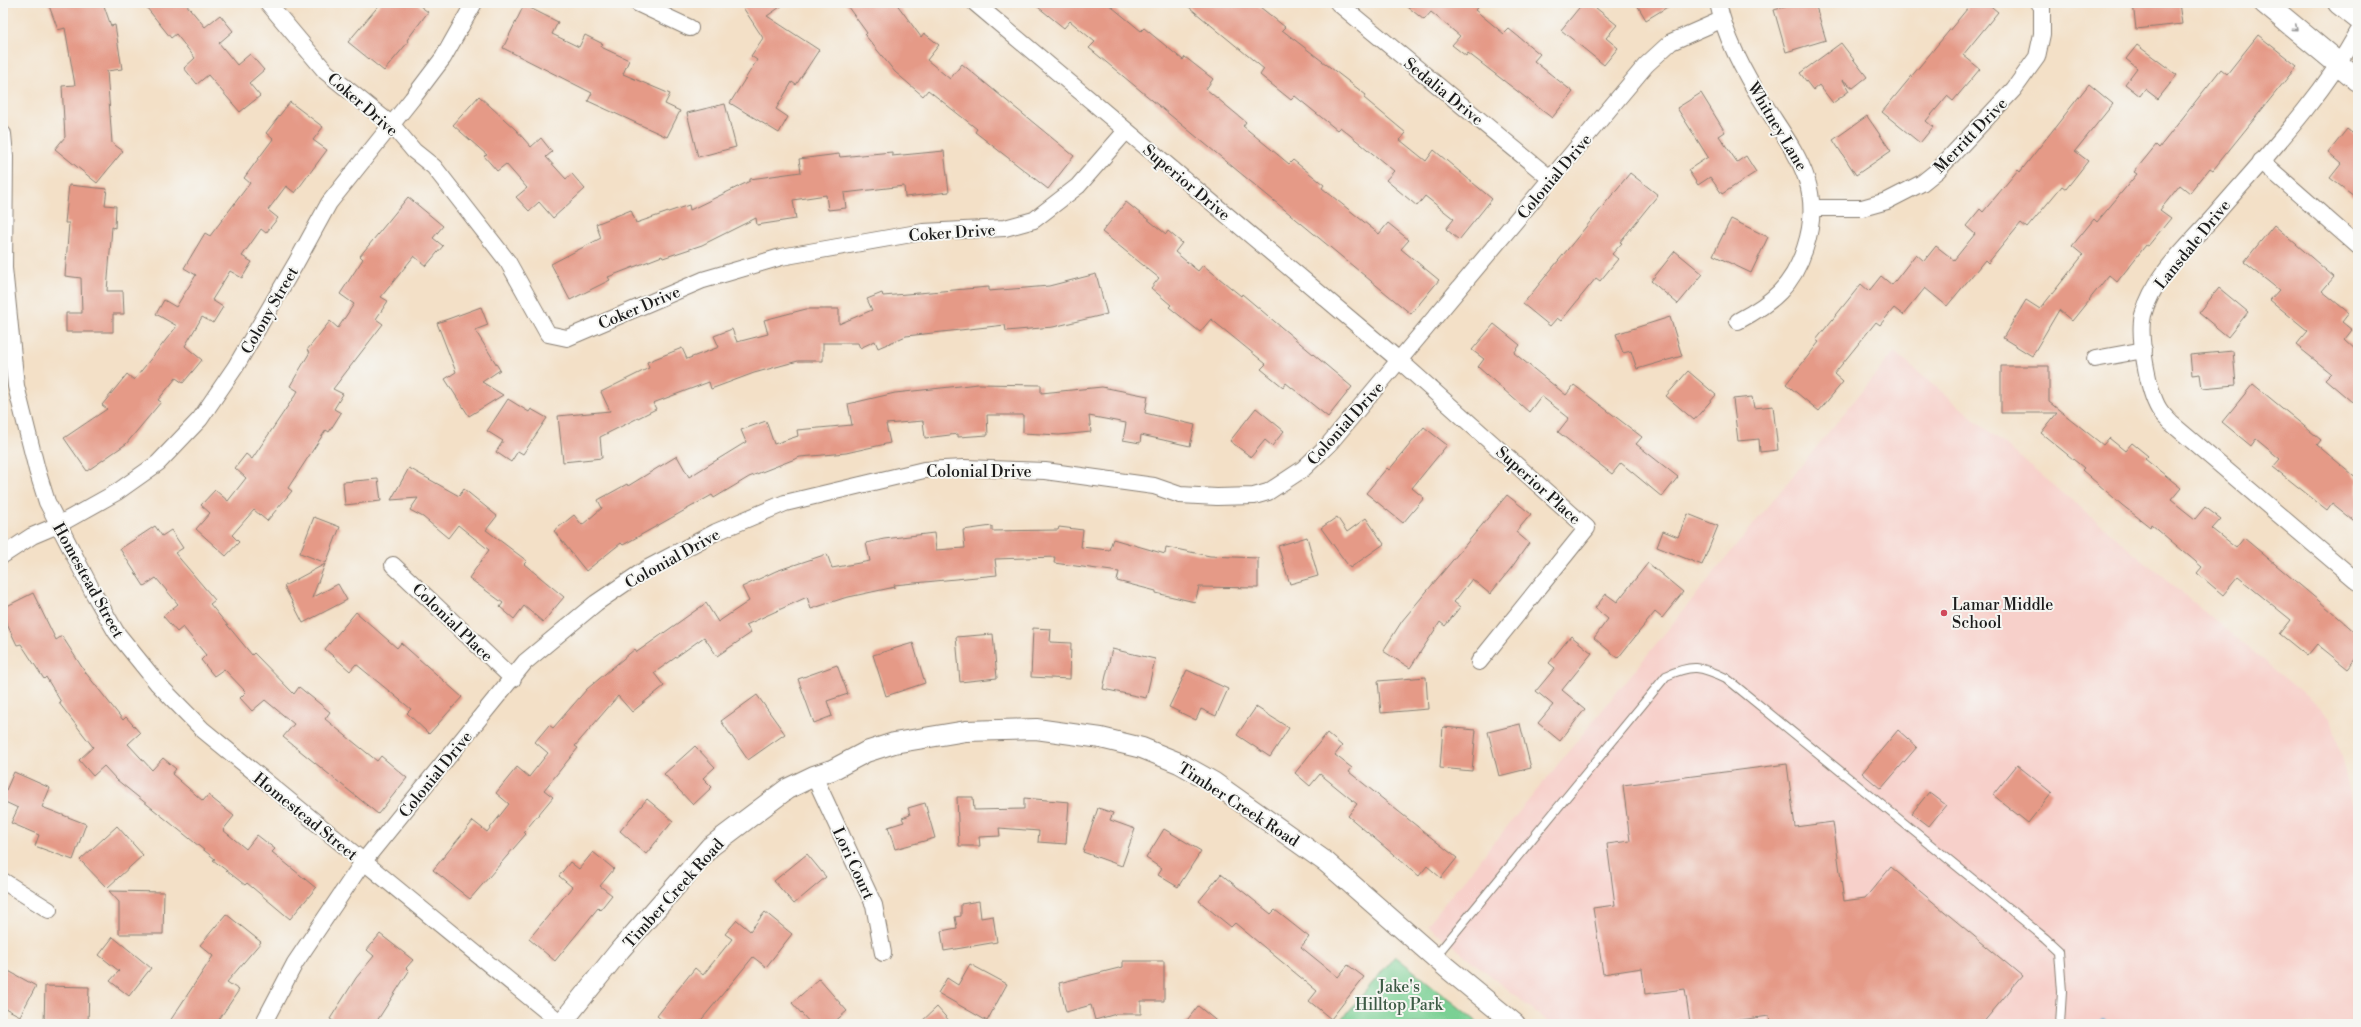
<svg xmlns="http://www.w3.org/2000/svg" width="2361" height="1027" viewBox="0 0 2361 1027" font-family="'Libre Bodoni',serif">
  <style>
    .built { fill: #f7d0ca }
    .green { fill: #7ad094; stroke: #4b7658 }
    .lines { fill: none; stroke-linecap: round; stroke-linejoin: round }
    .stream { stroke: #58b3d5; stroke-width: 5.5 }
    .building { fill: #e59a87 }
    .service-casing { stroke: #887e72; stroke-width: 10 }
    .minor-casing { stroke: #887e72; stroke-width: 18 }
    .tertiary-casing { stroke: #887e72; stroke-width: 22 }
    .secondary-casing { stroke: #887e72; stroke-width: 24 }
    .service { stroke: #fff; stroke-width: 8 }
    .minor { stroke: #fff; stroke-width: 16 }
    .tertiary { stroke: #fff; stroke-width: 20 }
    .secondary { stroke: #fff; stroke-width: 22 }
    .oneway { stroke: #999 }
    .poi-dot { fill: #d1495b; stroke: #f6f6f2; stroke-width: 1.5 }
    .labels { text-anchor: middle; stroke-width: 4; stroke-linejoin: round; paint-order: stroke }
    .street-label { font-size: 16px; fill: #1c1c1c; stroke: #f6f6f2 }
    .poi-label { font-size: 16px; fill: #1c1c1c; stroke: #f6f6f2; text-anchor: start }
    .park-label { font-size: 16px; fill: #3d5b46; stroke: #f6f6f2 }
  </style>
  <rect width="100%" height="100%" fill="#f6f6f2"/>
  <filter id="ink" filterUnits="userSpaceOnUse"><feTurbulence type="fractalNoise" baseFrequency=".025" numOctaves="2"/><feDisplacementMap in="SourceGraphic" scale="8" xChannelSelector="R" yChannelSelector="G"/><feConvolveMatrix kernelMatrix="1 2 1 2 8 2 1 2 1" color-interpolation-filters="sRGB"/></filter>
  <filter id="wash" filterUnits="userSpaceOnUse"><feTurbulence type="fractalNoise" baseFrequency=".012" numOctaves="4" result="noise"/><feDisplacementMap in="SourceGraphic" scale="16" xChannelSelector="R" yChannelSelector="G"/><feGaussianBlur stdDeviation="0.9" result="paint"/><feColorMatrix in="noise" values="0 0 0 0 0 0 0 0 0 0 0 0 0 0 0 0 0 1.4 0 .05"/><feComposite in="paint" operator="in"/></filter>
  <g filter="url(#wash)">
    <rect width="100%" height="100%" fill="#f3e0c7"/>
    <!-- built -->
    <polygon class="built" points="1894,352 2331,717 2358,825 2358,1024 1550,1024 1427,925"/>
    <!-- green -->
    <polygon class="green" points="1395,956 1480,1024 1338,1024"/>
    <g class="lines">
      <!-- stream -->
      <polyline class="stream" points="2103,1022 2105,1024"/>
    </g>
    <g id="blocks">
      <!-- building -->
      <g class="building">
        <polygon points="48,3 103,3 111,26 115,25 122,69 107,71 112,143 123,151 97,183 55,149 65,137 62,86 75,85 65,28 58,30"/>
        <polygon points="143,3 185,3 205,27 220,15 233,31 219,43 237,65 250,54 264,70 249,83 260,96 240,112 208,75 197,84 184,68 195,58 176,34 171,38"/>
        <polygon points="381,3 416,3 428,12 407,40 409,41 384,71 348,42"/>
        <polygon points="740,3 786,3 767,16 819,50 796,85 792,82 776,109 788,117 779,133 730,103 757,60 751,56 763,38"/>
        <polygon points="845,3 896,3 921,37 924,33 939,45 927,60 950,79 962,64 1074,156 1048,189 975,132 977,129 928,90 923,96 895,72 865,35 867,33"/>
        <polygon points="1033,3 1107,3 1141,31 1144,28 1183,60 1185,57 1213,79 1206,89 1246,122 1243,126 1289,164 1293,160 1324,185 1322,188 1379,234 1388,223 1409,240 1401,249 1439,280 1411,314 1089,48 1095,42 1070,21 1064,28"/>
        <polygon points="1184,3 1255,3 1285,27 1282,30 1366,95 1364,98 1406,133 1400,140 1426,161 1434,150 1492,199 1459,240 1446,229 1454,219 1425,196 1417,206 1386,180 1394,171 1340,127 1337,130 1295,96 1291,100 1260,75 1264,69"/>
        <polygon points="1403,3 1481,3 1475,10 1504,34 1509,29 1540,54 1534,61 1573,92 1552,118 1468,53 1466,56 1452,45 1460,36 1431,12 1424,20"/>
        <polygon points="1583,3 1590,3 1617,25 1606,38 1618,48 1604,65 1561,30"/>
        <polygon points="1636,3 1674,3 1646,20"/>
        <polygon points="1799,3 1815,3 1826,40 1786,52 1774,10"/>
        <polygon points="1972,3 1987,3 1998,12 1963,55 1980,69 1953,101 1947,96 1926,121 1933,127 1920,143 1882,112"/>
        <polygon points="2133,3 2179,3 2182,24 2136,29"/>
        <polygon points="524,5 558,22 552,34 579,47 585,35 603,44 601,47 629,60 623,74 670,94 665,104 680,111 667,137 588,101 592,93 503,48"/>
        <polygon points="2258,35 2297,66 2213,170 2210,168 2190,193 2180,185 2160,210 2171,218 2148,246 2146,245 2117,282 2109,275 2072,321 2059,310 2032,356 2003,338 2026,300 2040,309 2083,255 2072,246 2094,219 2097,222 2137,174 2134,172 2156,145 2159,148 2221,69 2227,74"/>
        <polygon points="1841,43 1867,77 1853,88 1843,80 1849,91 1833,103 1819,85 1813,90 1800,73"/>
        <polygon points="2137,45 2177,75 2158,99 2145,89 2140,96 2125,84 2137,68 2126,59"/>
        <polygon points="2089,84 2113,104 2075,151 2088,161 2066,189 2062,186 2027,228 2021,223 1988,263 1985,260 1947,306 1925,288 1903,315 1894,308 1880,325 1876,322 1834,374 1843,382 1819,411 1786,384 1819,342 1816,340 1861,284 1869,291 1881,276 1892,285 1916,254 1924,261 1936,246 1954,260 1975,234 1966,226 1980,209 1983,212 2018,170 2020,172"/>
        <polygon points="1701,93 1725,132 1719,136 1737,162 1746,156 1756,172 1722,194 1710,177 1698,185 1688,170 1708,157 1677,108"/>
        <polygon points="479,96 516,130 531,147 541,138 552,152 546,157 566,179 572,174 585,189 553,218 539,202 529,211 516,197 527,188 506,164 497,171 484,156 487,155 453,125"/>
        <polygon points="290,102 323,127 313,140 327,150 295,193 286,186 268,210 278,218 266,233 261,229 242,256 252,262 242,278 230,271 212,300 223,307 213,323 202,317 185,346 202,360 183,383 176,378 158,400 161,402 126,444 87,471 64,438 107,409 102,405 127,374 134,380 177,326 156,314 164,300 176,307 196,275 184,268 205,233 210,236 250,183 244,178 273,139 266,133"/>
        <polygon points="725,104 736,147 698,157 687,113"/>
        <polygon points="1867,116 1891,151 1856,175 1833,140"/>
        <polygon points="2347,129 2358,138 2358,199 2330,178 2341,164 2328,153"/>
        <polygon points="944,151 949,192 905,197 904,186 844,193 846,208 828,210 826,195 793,200 796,219 757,225 756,218 702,245 663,258 662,256 608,277 610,280 570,300 551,264 601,238 596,224 631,210 636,223 689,205 690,210 750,181 750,179 801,172 799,159 839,154 840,157 892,152 892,156"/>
        <polygon points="1630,173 1658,195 1620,242 1622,243 1612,254 1618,259 1600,281 1596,278 1561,321 1557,318 1550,326 1523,304"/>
        <polygon points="69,185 107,189 105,205 116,206 115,228 112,227 107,291 123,291 124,314 113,314 113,332 66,332 66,313 82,313 81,278 65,276 69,223 65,223"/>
        <polygon points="408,197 443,226 433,238 443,246 426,266 414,256 381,297 388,301 376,319 383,324 333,389 343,394 334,409 341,413 329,432 326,430 288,488 292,491 267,521 254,510 232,535 239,542 226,556 196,529 210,513 201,505 215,490 228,501 246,478 235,468 246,454 252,459 298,391 290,386 310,352 307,350 330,321 338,328 354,304 340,294 363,259 360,256"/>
        <polygon points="1126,202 1166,234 1168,231 1182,243 1175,252 1198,271 1203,265 1241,296 1242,294 1352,387 1328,417 1286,383 1283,387 1261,369 1266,364 1211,319 1200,332 1169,307 1171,305 1151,288 1159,278 1102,232"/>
        <polygon points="1731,219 1768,237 1751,273 1713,255"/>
        <polygon points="2274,225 2334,277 2322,291 2349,313 2342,322 2352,330 2345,339 2358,351 2358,395 2352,402 2325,379 2331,373 2296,345 2308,331 2270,300 2279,290 2244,262"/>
        <polygon points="1675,251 1703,274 1678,304 1651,281"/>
        <polygon points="1096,274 1107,314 1053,327 1006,331 1005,325 906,336 878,348 875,341 860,348 858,343 823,343 823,361 798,361 754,373 711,389 709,382 653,403 656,409 600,437 602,458 563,462 558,416 610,411 601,392 649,368 647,362 682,348 687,359 719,347 714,336 732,329 737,342 768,334 764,320 806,309 839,309 839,324 872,310 867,299 882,293 883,296 989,287 989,291 1049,286"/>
        <polygon points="2219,288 2248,312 2228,337 2199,313"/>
        <polygon points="481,307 488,325 475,330 500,370 482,382 503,395 469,416 445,379 456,372 437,323"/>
        <polygon points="1670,317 1682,356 1637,369 1631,351 1623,353 1616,334"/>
        <polygon points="1494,324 1520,345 1514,353 1566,395 1574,385 1642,437 1636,444 1678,477 1662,497 1621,463 1612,474 1558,432 1569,418 1541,396 1529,412 1478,367 1484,359 1472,350"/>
        <polygon points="2233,351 2236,385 2202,388 2200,374 2192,375 2190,355"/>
        <polygon points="2001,366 2049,366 2049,402 2103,445 2109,438 2125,451 2132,443 2148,456 2145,459 2181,488 2171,500 2195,519 2205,507 2221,519 2212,529 2236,548 2244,538 2338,617 2358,635 2358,657 2348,669 2317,644 2307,656 2280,634 2291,620 2238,577 2223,595 2197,573 2202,567 2151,524 2150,527 2122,505 2082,470 2084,468 2041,433 2057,413 2001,413"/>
        <polygon points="1688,371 1716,395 1694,420 1666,396"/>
        <polygon points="978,384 1041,385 1041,393 1102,387 1148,396 1145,413 1195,425 1190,446 1141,435 1140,443 1123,440 1126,423 1089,416 1091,432 1059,435 1023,433 1023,415 987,415 988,435 958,437 958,434 925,438 923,421 886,424 890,443 846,453 800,457 749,477 714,498 712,495 623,545 621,543 586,571 554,531 574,515 582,525 602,508 598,500 627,484 628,486 677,456 689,477 746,442 741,430 766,421 774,444 798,436 797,430 852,425 848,404 895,393"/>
        <polygon points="2253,384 2321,440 2317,445 2358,479 2358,524 2332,503 2327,510 2273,467 2280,459 2256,439 2251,446 2222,422"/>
        <polygon points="1752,397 1754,408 1773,406 1778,450 1760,452 1759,439 1738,441 1733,399"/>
        <polygon points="508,399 529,412 531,409 547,418 523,454 518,451 511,462 496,452 503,441 487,431"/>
        <polygon points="1256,408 1284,431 1272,446 1265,440 1251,457 1230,441"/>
        <polygon points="1424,427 1447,445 1412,488 1424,498 1403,523 1366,493 1387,468 1389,470"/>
        <polygon points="409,468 459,496 464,489 497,516 486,530 527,561 524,564 564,597 543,622 524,606 514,619 500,607 503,603 469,578 489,550 458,525 448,538 423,517 410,510 418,498 391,500"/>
        <polygon points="378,479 381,501 345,505 343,482"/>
        <polygon points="1507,495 1531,514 1516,532 1529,543 1512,567 1490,594 1472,579 1454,602 1460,607 1445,626 1440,622 1410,668 1383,651 1402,621"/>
        <polygon points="1688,514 1718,526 1702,565 1657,547 1663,531 1678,537"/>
        <polygon points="314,517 340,527 326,563 300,553"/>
        <polygon points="1337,517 1347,532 1366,518 1384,544 1350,568 1321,528"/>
        <polygon points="155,526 162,536 171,530 183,548 175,553 215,600 210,604 252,655 254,653 294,694 299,687 330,712 325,719 377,761 381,756 407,778 378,814 283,737 294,724 265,700 252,711 240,698 246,692 224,669 214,676 201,660 206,655 183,627 177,632 163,616 178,604 156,578 144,586 120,549"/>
        <polygon points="992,526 992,531 1058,530 1059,527 1083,530 1081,547 1109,550 1113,539 1165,554 1166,547 1210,556 1258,558 1258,588 1199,587 1195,602 1156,593 1156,591 1117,581 1119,572 1054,563 1055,557 995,559 997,575 894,585 895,587 844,598 811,609 807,597 746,625 751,633 717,656 704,637 654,673 664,686 632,712 618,696 575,746 578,748 544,790 553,797 524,832 526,834 470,899 433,870 473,821 487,832 509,804 496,793 517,767 529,777 548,753 535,742 549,725 553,728 587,689 635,649 637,652 706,603 718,622 749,601 742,587 776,571 827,554 832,568 870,561 866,543 884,539 934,533 936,550 965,548 963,530"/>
        <polygon points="1307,537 1318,576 1290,584 1278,546"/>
        <polygon points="1648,563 1683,592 1662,618 1655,612 1618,658 1594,638 1608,619 1595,608 1606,594 1617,602"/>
        <polygon points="325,564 312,598 338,584 347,600 303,623 284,586"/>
        <polygon points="33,593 56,640 62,636 85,672 123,720 126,717 140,733 128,744 152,770 163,758 176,769 172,774 203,801 208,795 234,816 223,830 246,849 257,835 275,849 272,852 316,888 290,919 247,883 245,885 213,860 215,859 117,780 104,766 93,776 79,760 93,747 59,703 61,702 46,677 44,679 21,644 17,645 3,616 3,608"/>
        <polygon points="356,612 397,648 401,643 462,697 429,734 407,713 411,709 356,664 350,671 325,649"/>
        <polygon points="1033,628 1051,629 1050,642 1071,643 1070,679 1031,677"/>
        <polygon points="993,634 997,678 960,682 956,637"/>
        <polygon points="1571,636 1592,653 1562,690 1585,709 1560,741 1538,723 1553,705 1536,691 1555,668 1549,663"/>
        <polygon points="913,643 925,683 886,696 873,655"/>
        <polygon points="1112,649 1155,659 1146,698 1103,689"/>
        <polygon points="837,665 848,694 827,701 832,716 814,723 798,679"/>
        <polygon points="1187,670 1228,689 1216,716 1201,709 1196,720 1169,707"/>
        <polygon points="1426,677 1428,709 1381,713 1378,681"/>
        <polygon points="757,695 785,734 748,760 721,721"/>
        <polygon points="1256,707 1289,728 1270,757 1237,735"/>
        <polygon points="1520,724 1531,768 1499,776 1488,732"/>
        <polygon points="1443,727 1476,730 1472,771 1440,768"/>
        <polygon points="1898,730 1917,747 1881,789 1862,773"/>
        <polygon points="1327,733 1342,746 1335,755 1352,768 1349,772 1457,858 1441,878 1427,866 1419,876 1348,816 1357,804 1320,774 1310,786 1295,773"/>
        <polygon points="695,746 715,767 703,778 712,787 693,805 664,774"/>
        <polygon points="1787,764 1795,827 1833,822 1844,901 1865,898 1891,867 2022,976 1982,1024 1770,1024 1769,1016 1710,1024 1690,1024 1685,989 1645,994 1642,968 1603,974 1593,908 1615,905 1607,844 1630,841 1623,785"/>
        <polygon points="2017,765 2052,793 2028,823 1993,795"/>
        <polygon points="14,772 50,788 42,807 86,824 73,860 35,846 39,835 11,823 18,808 3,801 3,797"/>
        <polygon points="1929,792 1946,805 1929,826 1912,813"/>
        <polygon points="957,797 973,797 974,810 1024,809 1024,798 1069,802 1066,844 1038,842 1039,831 999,828 1000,836 979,837 980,846 959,846"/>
        <polygon points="647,799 673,821 646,854 620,831"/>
        <polygon points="925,803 935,838 895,849 888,827 904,822 902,818 910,815 908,808"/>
        <polygon points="1098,808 1113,813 1110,820 1135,829 1122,866 1083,852"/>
        <polygon points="117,826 143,855 107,888 80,860"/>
        <polygon points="1164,829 1201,851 1178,887 1158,875 1162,869 1146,858"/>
        <polygon points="593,852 614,869 600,886 612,895 600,910 598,908 555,961 529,939 572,887 559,876 570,862 579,869"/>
        <polygon points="807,854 826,877 794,904 774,881"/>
        <polygon points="1221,874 1271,914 1275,910 1309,937 1301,947 1338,977 1348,965 1364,977 1331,1019 1309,1001 1317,991 1235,923 1231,927 1199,901"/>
        <polygon points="109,891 164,892 163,934 119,934 119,902"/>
        <polygon points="979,901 981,918 993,916 997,942 944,951 941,931 957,928 955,917 961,916 961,904"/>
        <polygon points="765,912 792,934 766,967 753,957 698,1024 667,1024 657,1016 695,968 703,975 732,939 725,934 737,920 750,931"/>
        <polygon points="226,914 261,942 227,982 239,990 216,1024 168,1024 213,956 200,945"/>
        <polygon points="380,934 413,960 406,968 409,971 375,1024 338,1024 330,1019 356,978 374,956 367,950"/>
        <polygon points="113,937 151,968 129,996 110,981 119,971 99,955"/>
        <polygon points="1123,961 1164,961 1164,1001 1141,1001 1141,1014 1116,1014 1095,1020 1091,1005 1066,1012 1059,983 1123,967"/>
        <polygon points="970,964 1007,984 987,1021 938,993 947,978 958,985"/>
        <polygon points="3,968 36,986 20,1016 3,1007"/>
        <polygon points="819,979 847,1011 832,1024 811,1024 792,1003"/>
        <polygon points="45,986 89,987 88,1024 44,1024"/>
        <polygon points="1198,1006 1220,1024 1184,1024"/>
        <polygon points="937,1007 952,1024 919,1024"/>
      </g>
    </g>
  </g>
  <g filter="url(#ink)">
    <use href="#blocks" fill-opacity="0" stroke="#887e72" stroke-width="1"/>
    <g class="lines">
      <defs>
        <path id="service" d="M1435,957L1666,676C1692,664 1701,666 1726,678L2045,938L2059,951L2062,992L2060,1024"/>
        <g id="minor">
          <polyline points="268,3 326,72 392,125 414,151 434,167 508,262 548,334 567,338 703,280 781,257 923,232 1005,228 1034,220 1078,186 1126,131"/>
          <polyline points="637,3 690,28"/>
          <polyline points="975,3 1400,361 1587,528 1479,662"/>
          <polyline points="1338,3 1551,179"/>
          <path d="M1718,3C1726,40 1745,75 1766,107C1796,154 1825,188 1805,248C1793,286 1772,303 1738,321"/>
          <path d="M2358,32C2321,99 2265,157 2215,215C2189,245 2154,275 2143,315C2138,335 2148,391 2159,409C2162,414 2167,419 2171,423L2358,582"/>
          <polyline points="3,134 5,156 4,268 16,386 37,470 47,502 94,594 116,632 158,684 203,730 562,1024"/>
          <polyline points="2261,161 2358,246"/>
          <polyline points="1813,208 1862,208 1887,201 1922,183 1937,171 2014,89 2037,57 2042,34 2042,6 2039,3"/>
          <polyline points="2095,359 2144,350"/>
          <polyline points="3,555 32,536 58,525 117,492 158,463 200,419 236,366 296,263 329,203 412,99 443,58 474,3"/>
          <polyline points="393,565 513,679"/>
          <polyline points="814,776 874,905 883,953"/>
          <polyline points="3,881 49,910"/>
          <polyline points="263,1024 295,963 363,862 525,662 596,603 646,569 716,532 785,503 924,470 964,468 1045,471 1154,486 1180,495 1217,497 1254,496 1268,492 1303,469 1329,444 1646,65 1671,42 1721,20"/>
        </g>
        <polyline id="tertiary" points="561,1024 620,950 710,847 787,789 814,776 832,770 866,752 894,743 966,731 1036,729 1101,738 1142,748 1179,763 1213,782 1326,862 1447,968 1515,1024"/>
        <g id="secondary">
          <polyline points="2265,3 2358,80"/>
          <polyline points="2339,3 2358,18"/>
        </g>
      </defs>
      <!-- service casing -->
      <use href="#service" class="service-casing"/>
      <!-- minor casing -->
      <use href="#minor" class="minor-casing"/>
      <!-- tertiary casing -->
      <use href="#tertiary" class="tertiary-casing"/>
      <!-- secondary casing -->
      <use href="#secondary" class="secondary-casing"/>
      <!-- service -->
      <use href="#service" class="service"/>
      <!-- minor -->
      <use href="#minor" class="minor"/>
      <!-- tertiary -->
      <use href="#tertiary" class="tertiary"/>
      <!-- secondary -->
      <use href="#secondary" class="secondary"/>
    </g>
    <!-- one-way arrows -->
    <defs><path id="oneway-chevron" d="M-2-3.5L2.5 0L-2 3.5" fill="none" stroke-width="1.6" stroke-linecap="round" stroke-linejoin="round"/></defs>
    <use class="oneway" href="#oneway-chevron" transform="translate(2295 28) rotate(40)"/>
  </g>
  <!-- markers -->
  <circle class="poi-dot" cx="1944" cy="613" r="4"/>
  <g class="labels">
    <!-- street labels -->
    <g class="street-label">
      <text transform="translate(1444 91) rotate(39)" y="6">Sedalia Drive</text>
      <text transform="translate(363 104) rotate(41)" y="6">Coker Drive</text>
      <text transform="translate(1778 126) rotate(59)" y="6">Whitney Lane</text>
      <text transform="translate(1970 135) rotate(-46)" y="6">Merritt Drive</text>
      <text transform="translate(1554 176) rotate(-50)" y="6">Colonial Drive</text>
      <text transform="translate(1187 182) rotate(40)" y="6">Superior Drive</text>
      <text transform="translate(952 232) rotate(-4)" y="6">Coker Drive</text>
      <text transform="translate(2192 244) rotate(-51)" y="6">Lansdale Drive</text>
      <text transform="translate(639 307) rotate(-23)" y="6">Coker Drive</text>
      <text transform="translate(269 310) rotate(-60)" y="6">Colony Street</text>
      <text transform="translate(1345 423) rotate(-48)" y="6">Colonial Drive</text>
      <text x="979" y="477">Colonial Drive</text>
      <text transform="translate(1539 485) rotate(42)" y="6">Superior Place</text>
      <text transform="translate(672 558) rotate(-29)" y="6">Colonial Drive</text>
      <text transform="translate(89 580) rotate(61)" y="6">Homestead Street</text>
      <text transform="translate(453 622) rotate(44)" y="6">Colonial Place</text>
      <text transform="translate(435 774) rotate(-51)" y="6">Colonial Drive</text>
      <text transform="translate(1239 804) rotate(33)" y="6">Timber Creek Road</text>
      <text transform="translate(306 816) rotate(39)" y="6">Homestead Street</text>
      <text transform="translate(854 863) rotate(65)" y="6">Lori Court</text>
      <text transform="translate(673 893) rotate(-48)" y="6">Timber Creek Road</text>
    </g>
    <!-- poi labels -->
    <g class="poi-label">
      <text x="1952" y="610">Lamar Middle<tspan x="1952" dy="18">School</tspan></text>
    </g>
    <!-- park labels -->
    <g class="park-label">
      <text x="1399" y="992">Jake's<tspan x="1399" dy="18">Hilltop Park</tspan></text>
    </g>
  </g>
  <!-- margin -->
  <rect width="2361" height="1027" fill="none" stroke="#f6f6f2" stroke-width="16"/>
</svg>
